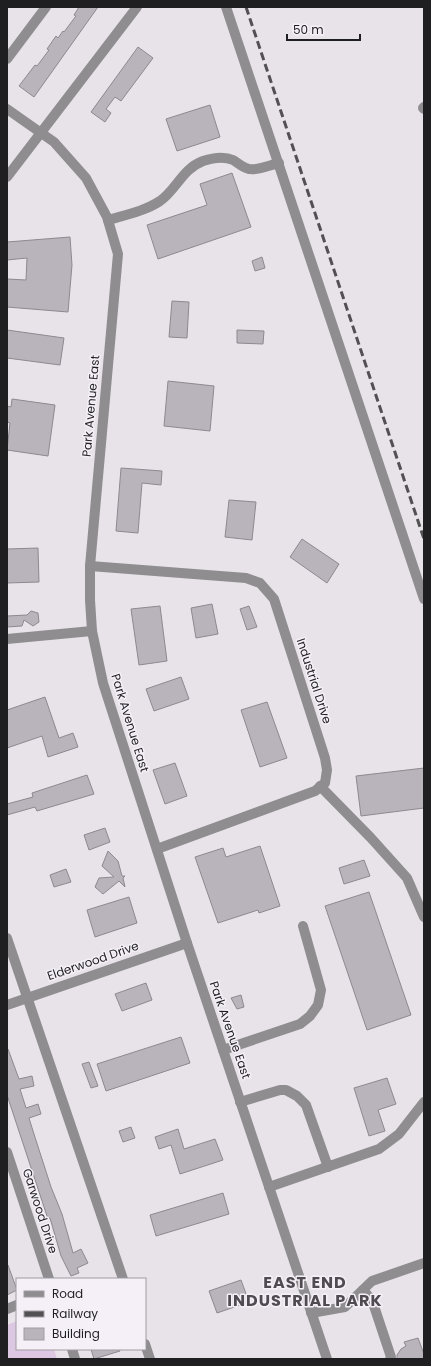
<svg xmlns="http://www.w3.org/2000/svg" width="431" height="1366" viewBox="0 0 431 1366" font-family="Poppins,sans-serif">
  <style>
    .green { fill: #dcc8e2 }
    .building { fill: #b9b4bb; stroke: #8d898f }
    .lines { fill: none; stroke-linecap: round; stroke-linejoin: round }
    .minor { stroke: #8f8d90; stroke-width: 10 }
    .rail { stroke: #525053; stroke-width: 3; stroke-dasharray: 8 4; stroke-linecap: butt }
    .labels { text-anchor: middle; stroke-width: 3; stroke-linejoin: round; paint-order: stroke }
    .street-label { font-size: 12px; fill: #1f1e20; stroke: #f5f0f7 }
    .district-label { font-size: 16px; font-weight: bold; letter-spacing: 1px; fill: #4f4b50; stroke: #f5f0f7 }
  </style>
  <rect width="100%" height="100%" fill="#e8e3e9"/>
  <!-- green -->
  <polygon class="green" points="17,1321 17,1349 54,1349 57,1359 7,1359 7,1325"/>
  <!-- building -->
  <g class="building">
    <polygon points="79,7 98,7 34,97 19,86 35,65 37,66 49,50 47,49 56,36 58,38 63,31 64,32 76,16 74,15"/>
    <polygon points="138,47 153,58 121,101 115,97 106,109 111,113 105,122 91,112"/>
    <polygon points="210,105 220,137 177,151 166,119"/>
    <polygon points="232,173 251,227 158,259 147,225 207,205 200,184"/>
    <polygon points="70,237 72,265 68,312 7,307 7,279 26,280 27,258 7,260 7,242"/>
    <polygon points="262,257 265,268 255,271 252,261"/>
    <polygon points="172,301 189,302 187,338 169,337"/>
    <polygon points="7,330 64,338 60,365 7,358"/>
    <polygon points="237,330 264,331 263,344 237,343"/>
    <polygon points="168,381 214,386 210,431 164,426"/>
    <polygon points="12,399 55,405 48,456 7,450 10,423 7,422 7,406 11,407"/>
    <polygon points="121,468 162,471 161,485 142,483 138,533 116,531"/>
    <polygon points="229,500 256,502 252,540 225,537"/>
    <polygon points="302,539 339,564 327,583 290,557"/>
    <polygon points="38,548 39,582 7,583 7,549"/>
    <polygon points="212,604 218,634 196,638 191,608"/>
    <polygon points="160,606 167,661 139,665 131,609"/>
    <polygon points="249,606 257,627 247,630 240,609"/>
    <polygon points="31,611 38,613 39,622 33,626 24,620 22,626 7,627 7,616 27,615"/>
    <polygon points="181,677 189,699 154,711 146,689"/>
    <polygon points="45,697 59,738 73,733 78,747 48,757 42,736 7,748 7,710"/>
    <polygon points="267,702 287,758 260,767 241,710"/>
    <polygon points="175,763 187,796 165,804 153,770"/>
    <polygon points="424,768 424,808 361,816 356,776"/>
    <polygon points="87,775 94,794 37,811 35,807 7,815 7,804 33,797 32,793"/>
    <polygon points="105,828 110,842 89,850 84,835"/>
    <polygon points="260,846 280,906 259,913 258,910 218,923 195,857 223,848 226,857"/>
    <polygon points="108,851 118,861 122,876 125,876 123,878 125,887 119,881 103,894 95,887 99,878 114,877 102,866"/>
    <polygon points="364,860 370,876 344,884 339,868"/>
    <polygon points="66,869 71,882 54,887 50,875"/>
    <polygon points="369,892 411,1015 367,1030 325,906"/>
    <polygon points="129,897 137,923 95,937 87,910"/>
    <polygon points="146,983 152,1000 122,1011 115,994"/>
    <polygon points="241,995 244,1007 237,1009 231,998"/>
    <polygon points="181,1037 190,1063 106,1091 97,1064"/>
    <polygon points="8,1049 19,1079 32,1076 34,1086 20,1089 26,1108 38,1104 41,1114 29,1118 33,1131 51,1187 62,1214 73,1253 81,1249 88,1263 77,1268 79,1273 71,1276 61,1256 50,1218 48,1219 7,1095 7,1050"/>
    <polygon points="89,1062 98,1086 91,1088 82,1064"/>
    <polygon points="387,1078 396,1104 378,1110 385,1131 369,1136 354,1088"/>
    <polygon points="131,1127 135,1138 123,1142 119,1131"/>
    <polygon points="178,1129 184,1149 215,1139 223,1160 180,1174 171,1145 159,1149 155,1137"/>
    <polygon points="223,1193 229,1214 156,1236 150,1215"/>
    <polygon points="7,1265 8,1265 17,1290 7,1295"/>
    <polygon points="241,1280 249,1302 217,1313 209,1291"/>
    <polygon points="418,1338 424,1354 424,1359 397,1359 397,1355 401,1349 406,1346 404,1342"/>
    <polygon points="91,1349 119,1349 120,1351 94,1359"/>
  </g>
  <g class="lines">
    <!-- minor -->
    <g class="minor">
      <polyline points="226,7 424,599"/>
      <polyline points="7,59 46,7"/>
      <polyline points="424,107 423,108 424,109"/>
      <polyline points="7,109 54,142 86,178 107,217 118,254 90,566 90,600 92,631 103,683 187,943 327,1359"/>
      <polyline points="7,177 137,7"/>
      <path d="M108,220C125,215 145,211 160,201C177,189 182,169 203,161C212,158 224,156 233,160C238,163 243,168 249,169C257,171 270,165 279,163"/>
      <polyline points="90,566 246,578 260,583 274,599 325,758 327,770 325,783 315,791 157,849"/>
      <polyline points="7,639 92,631"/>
      <polyline points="320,786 371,838 407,878 424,917"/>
      <polyline points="7,938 123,1279"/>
      <polyline points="7,1005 187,943"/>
      <polyline points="223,1050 300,1024 310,1016 318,1005 321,990 303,926"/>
      <polyline points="240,1102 280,1090 286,1090 297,1096 306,1105 328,1167"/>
      <polyline points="7,1152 49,1279"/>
      <polyline points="269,1187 379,1149 399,1134 424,1102"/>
      <polyline points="363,1290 372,1300 391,1357 390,1359"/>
      <polyline points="7,1309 17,1305"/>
      <polyline points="311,1313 345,1307 372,1281 424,1263"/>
      <polyline points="145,1344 150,1359"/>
      <polyline points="72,1349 75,1359"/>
    </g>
    <!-- rail -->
    <polyline class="rail" points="246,7 424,539"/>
  </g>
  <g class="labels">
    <!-- street labels -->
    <g class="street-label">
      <text transform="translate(91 406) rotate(-85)" y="4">Park Avenue East</text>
      <text transform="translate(314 681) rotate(72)" y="4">Industrial Drive</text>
      <text transform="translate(130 723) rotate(73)" y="4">Park Avenue East</text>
      <text transform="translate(93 961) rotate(-19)" y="4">Elderwood Drive</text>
      <text transform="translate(230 1030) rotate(71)" y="4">Park Avenue East</text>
      <text transform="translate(40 1211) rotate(72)" y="4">Garwood Drive</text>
    </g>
    <!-- district labels -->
    <g class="district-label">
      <text x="305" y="1288">EAST END<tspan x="305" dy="18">INDUSTRIAL PARK</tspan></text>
    </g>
  </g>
  <!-- border -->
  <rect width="431" height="1366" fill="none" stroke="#1f1e20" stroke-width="16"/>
  <!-- legend -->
  <rect x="16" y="1278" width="130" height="72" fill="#f5f0f7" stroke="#9f9ca1"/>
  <rect x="24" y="1291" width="20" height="6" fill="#8f8d90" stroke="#9f9ca1"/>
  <text x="52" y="1298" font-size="12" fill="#1f1e20">Road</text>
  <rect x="24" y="1311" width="20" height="6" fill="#525053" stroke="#9f9ca1"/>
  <text x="52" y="1318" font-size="12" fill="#1f1e20">Railway</text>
  <rect x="24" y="1328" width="20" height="12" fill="#b9b4bb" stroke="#9f9ca1"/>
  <text x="52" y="1338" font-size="12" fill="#1f1e20">Building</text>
  <!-- scale -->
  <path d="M287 34v6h73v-6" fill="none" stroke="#1f1e20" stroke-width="2"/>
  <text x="293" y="34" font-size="12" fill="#1f1e20" stroke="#f5f0f7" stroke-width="3" paint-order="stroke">50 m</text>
</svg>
